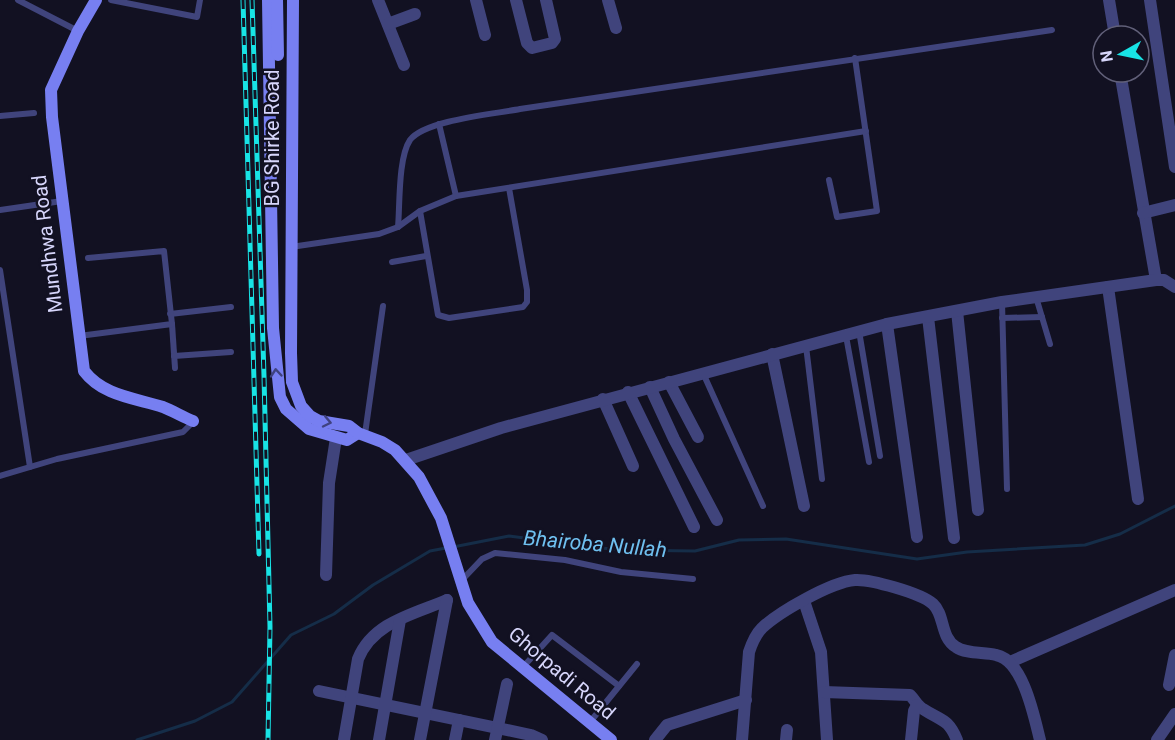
<svg xmlns="http://www.w3.org/2000/svg" width="1175" height="740" viewBox="0 0 1175 740" font-family="Roboto,sans-serif">
  <style>
    .lines { fill: none; stroke-linecap: round; stroke-linejoin: round }
    .stream { stroke: #152d48; stroke-width: 3 }
    .lane { stroke: #40447c; stroke-width: 6 }
    .street { stroke: #40447c; stroke-width: 12 }
    .secondary { stroke: #777ff1; stroke-width: 12 }
    .rail-casing { stroke: #18e3e5; stroke-width: 5 }
    .rail { stroke: #121122; stroke-width: 3; stroke-dasharray: 9; stroke-linecap: butt }
    .oneway { stroke: #3f427f }
    .labels { text-anchor: middle; stroke-width: 5; stroke-linejoin: round; paint-order: stroke }
    .street-label { font-size: 20px; fill: #d7d6fb; stroke: #121122 }
    .water-label { font-size: 21px; font-style: italic; fill: #6fc0f0; stroke: #121122 }
  </style>
  <rect width="100%" height="100%" fill="#121122"/>
  <g class="lines">
    <!-- stream -->
    <g class="stream">
      <polyline points="453,547 509,536 618,550 695,551 739,540 786,539 917,559 967,552 1085,545 1120,534 1175,506"/>
      <polyline points="137,740 195,721 232,702 291,635 334,614 373,585 430,551 446,548"/>
    </g>
    <!-- lane -->
    <g class="lane">
      <polyline points="18,0 78,31"/>
      <polyline points="111,0 197,17 200,0"/>
      <polyline points="0,116 34,113"/>
      <polyline points="439,124 456,196"/>
      <polyline points="829,180 837,217 877,211 855,58"/>
      <polyline points="0,210 62,201"/>
      <polyline points="420,211 438,315 449,318 523,307 527,302 527,290 509,188"/>
      <path d="M398,227C400,205 398,158 410,140C425,120 495,114 520,109L1052,30"/>
      <polyline points="291,247 379,234 398,227 420,211 456,196 866,131"/>
      <polyline points="392,262 426,256"/>
      <polyline points="0,270 30,467"/>
      <polyline points="1036,297 1050,344"/>
      <polyline points="1002,302 1007,489"/>
      <polyline points="170,314 231,307"/>
      <polyline points="1002,318 1042,317"/>
      <polyline points="172,324 175,368"/>
      <polyline points="859,331 880,456"/>
      <polyline points="79,336 172,324 164,251 88,258"/>
      <polyline points="846,336 869,462"/>
      <polyline points="806,346 822,479"/>
      <polyline points="174,356 231,352"/>
      <polyline points="703,373 763,506"/>
      <polyline points="365,434 383,306"/>
      <polyline points="0,476 57,459 183,432 193,422"/>
      <polyline points="462,580 482,559 495,553 565,560 621,572 693,579"/>
      <polyline points="523,667 552,635 619,686"/>
      <polyline points="590,722 637,664"/>
    </g>
    <!-- street -->
    <g class="street">
      <polyline points="378,0 404,65"/>
      <polyline points="476,0 485,35"/>
      <polyline points="516,0 527,43 532,48 552,43 555,39 546,0"/>
      <polyline points="608,0 616,28"/>
      <polyline points="1109,0 1115,36"/>
      <polyline points="1150,0 1175,167"/>
      <polyline points="388,24 415,14"/>
      <polyline points="1120,72 1156,280"/>
      <polyline points="1143,213 1175,205"/>
      <polyline points="1108,287 1138,499"/>
      <polyline points="957,311 978,510"/>
      <polyline points="928,317 954,538"/>
      <polyline points="887,324 917,537"/>
      <polyline points="772,354 804,506"/>
      <polyline points="669,382 698,437"/>
      <polyline points="650,387 674,439 717,520"/>
      <polyline points="628,392 694,527"/>
      <polyline points="603,399 633,466"/>
      <polyline points="406,460 501,428 887,324 1002,302 1156,280 1164,280 1175,287"/>
      <polyline points="326,575 329,483 336,438"/>
      <polyline points="804,601 821,652 827,740"/>
      <polyline points="1010,662 1175,590"/>
      <polyline points="1169,685 1175,655"/>
      <polyline points="319,691 531,735 542,740"/>
      <path d="M824,692L910,695C915,700 917,706 923,709C941,721 948,718 957,740"/>
      <path d="M344,740L358,659C373,622 414,614 447,600"/>
      <polyline points="379,740 400,620"/>
      <polyline points="420,740 447,600"/>
      <polyline points="455,740 459,720"/>
      <polyline points="495,740 507,684"/>
      <polyline points="655,740 667,725 746,700"/>
      <path d="M742,740L749,652C752,643 755,635 762,628C779,612 831,582 855,580C870,579 921,593 933,604C945,615 940,637 956,647C966,654 984,652 996,655C1023,660 1034,716 1040,740"/>
      <polyline points="786,740 787,730"/>
      <polyline points="911,740 914,711 917,705"/>
      <polyline points="1157,740 1175,714"/>
    </g>
    <!-- secondary -->
    <g class="secondary">
      <path d="M96,0L78,31L51,90L52,117L84,371C103,396 135,398 163,407C173,411 183,417 193,421"/>
      <polyline points="268,0 273,328 280,397 286,409 309,429 347,440 358,433"/>
      <polyline points="277,0 278,55"/>
      <polyline points="293,0 291,353 292,382 301,406 310,416 319,421 349,426 358,433 382,442 395,450 419,477 441,518 468,603 492,642 611,740"/>
    </g>
    <defs>
      <g id="rail">
        <polyline points="243,0 259,554"/>
        <polyline points="252,0 264,376 270,627 268,740"/>
      </g>
    </defs>
    <!-- rail casing -->
    <use href="#rail" class="rail-casing"/>
    <!-- rail -->
    <use href="#rail" class="rail"/>
  </g>
  <!-- one-way arrows -->
  <defs><path id="oneway-chevron" d="M-2-3.5L2.5 0L-2 3.5" fill="none" stroke-width="1.6" stroke-linecap="round" stroke-linejoin="round" transform="scale(1.5)"/></defs>
  <g class="oneway">
    <use href="#oneway-chevron" transform="translate(276 373) rotate(-95)"/>
    <use href="#oneway-chevron" transform="translate(327 422) rotate(12)"/>
  </g>
  <g class="labels">
    <!-- street labels -->
    <g class="street-label">
      <text transform="translate(272 138) rotate(-90)" y="7">BG Shirke Road</text>
      <text transform="translate(47 244) rotate(-97)" y="7">Mundhwa Road</text>
      <text transform="translate(562 673) rotate(40)" y="7">Ghorpadi Road</text>
    </g>
    <!-- water labels -->
    <g class="water-label">
      <text transform="translate(595 544) rotate(5)" y="7">Bhairoba Nullah</text>
    </g>
  </g>
  <!-- north arrow -->
  <g transform="translate(1121 54) rotate(261)"><circle r="28" fill="#121122" stroke="#616079" stroke-width="1.5"/>
  <path d="M0-4.5L10 22L0 15L-10 22Z" fill="#18e3e5"/>
  <text y="-9" font-size="16" font-weight="bold" text-anchor="middle" fill="#d7d6fb">N</text>
  </g>
</svg>
